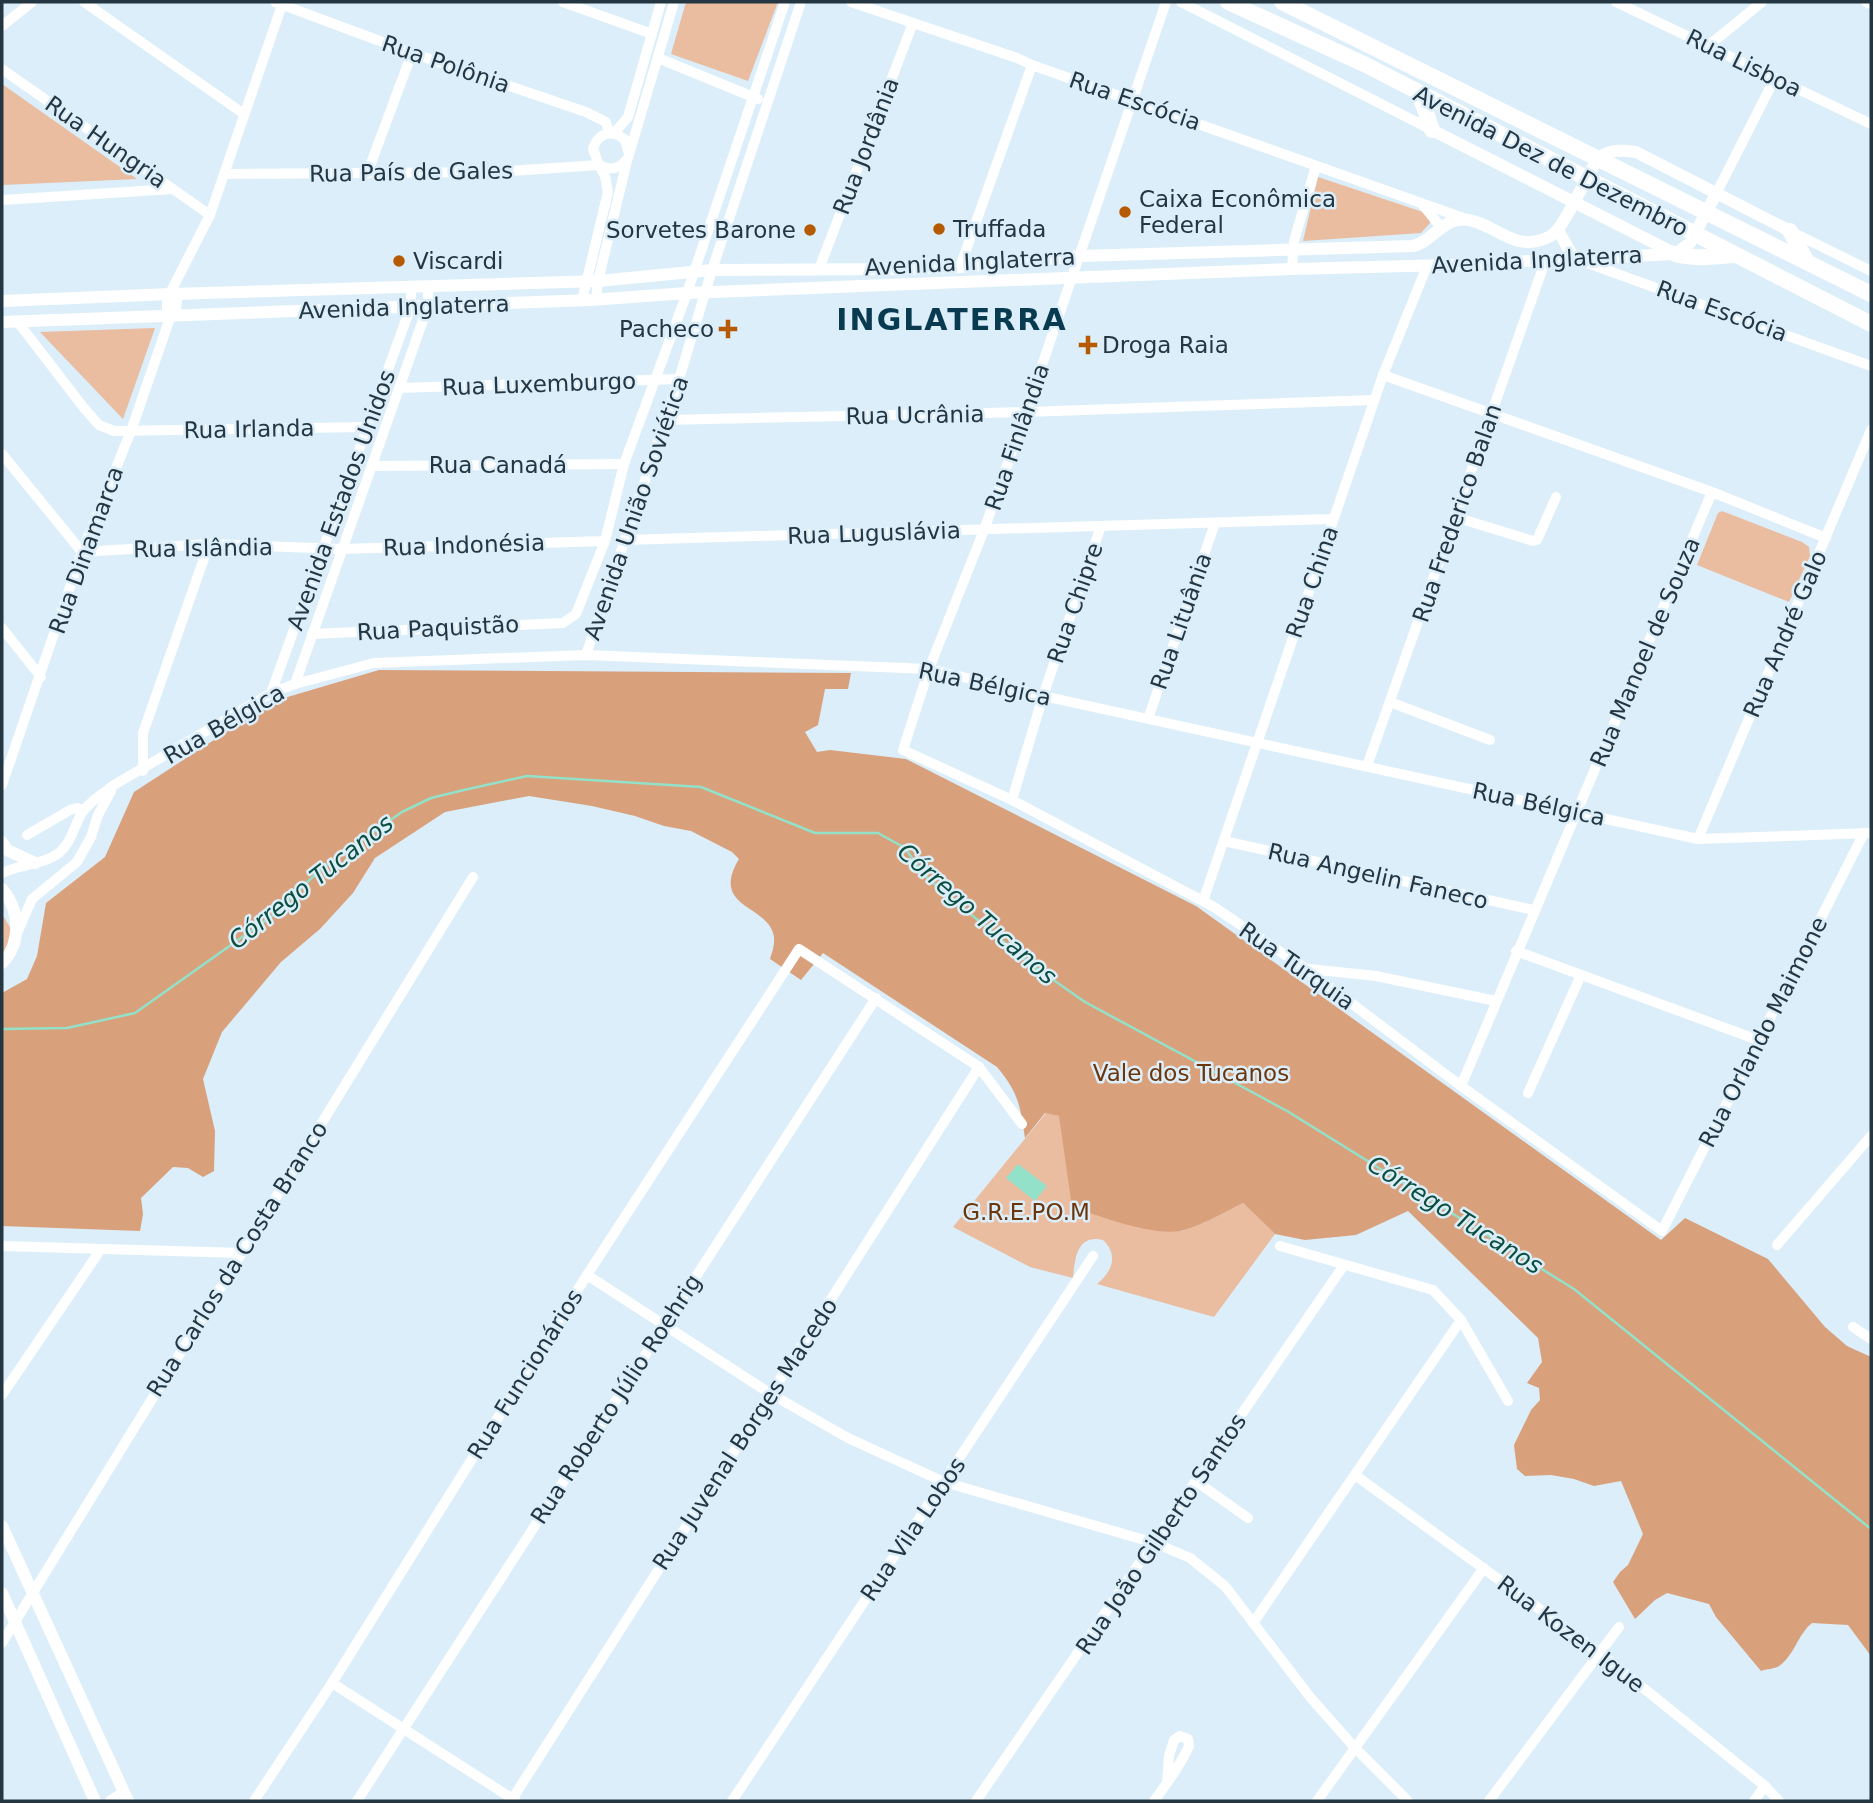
<svg xmlns="http://www.w3.org/2000/svg" width="1873" height="1803" viewBox="0 0 1873 1803" font-family="'DejaVu Sans',sans-serif">
  <style>
    .green { fill: #eabca0 }
    .forest { fill: #d9a07c }
    .water { fill: #93e1c9 }
    .lines { fill: none; stroke-linecap: round; stroke-linejoin: round }
    .stream { stroke: #93e1c9; stroke-width: 2.5 }
    .minor { stroke: #fff; stroke-width: 10 }
    .major { stroke: #fff; stroke-width: 12 }
    .highway { stroke: #fff; stroke-width: 16 }
    .poi-dot { fill: #b65a02; stroke: #dbeef9; stroke-width: 2.5 }
    .labels { text-anchor: middle; stroke-width: 5; stroke-linejoin: round; paint-order: stroke }
    .street-label { font-size: 23px; fill: #233641; stroke: #dbeef9 }
    .poi-label { font-size: 23px; fill: #233641; stroke: #dbeef9; text-anchor: start }
    .park-label { font-size: 23px; fill: #6c360d; stroke: #dbeef9 }
    .water-label { font-size: 24px; font-style: italic; fill: #0b4e3f; stroke: #dbeef9 }
    .district-label { font-size: 30px; font-weight: bold; letter-spacing: 2px; fill: #083a50; stroke: #dbeef9 }
  </style>
  <rect width="100%" height="100%" fill="#dbeef9"/>
  <!-- green -->
  <g class="green">
    <polygon points="686,2 778,2 748,81 671,54"/>
    <polygon points="2,84 137,179 2,185"/>
    <polygon points="1318,177 1429,214 1430,223 1421,233 1303,241"/>
    <polygon points="155,328 123,419 40,332"/>
    <polygon points="1722,511 1802,542 1809,547 1810,556 1789,602 1697,565 1718,513"/>
    <polygon points="2,914 11,929 5,957 2,959"/>
    <path d="M1046,1113L1059,1116L1182,1231L1243,1203L1275,1234L1214,1317L1097,1284C1112,1272 1119,1255 1103,1240C1077,1234 1075,1258 1073,1278L1030,1267L953,1227Z"/>
  </g>
  <!-- forest -->
  <path class="forest" d="M379,670L851,673L848,689H825L818,725L805,732L817,752L830,750L906,759L1196,906L1661,1240L1685,1218L1768,1259L1825,1327L1847,1346L1871,1357V1656L1848,1625L1812,1623C1798,1634 1794,1656 1779,1666C1775,1669 1766,1669 1761,1671L1716,1617L1709,1604L1667,1593L1655,1600L1635,1619L1613,1582L1620,1572L1628,1565L1643,1534L1621,1481L1594,1486L1574,1479L1551,1475L1525,1476L1517,1469L1514,1445L1531,1410L1540,1400L1539,1388L1527,1383L1542,1362L1538,1338L1408,1211L1356,1235L1305,1240L1275,1234L1243,1203C1224,1212 1204,1224 1184,1230C1157,1238 1099,1216 1072,1207L1059,1116L1045,1113L1025,1138C1020,1106 1019,1093 997,1067L823,953L801,980L770,959C772,952 775,945 774,937C769,904 709,909 739,859L732,852L691,831L664,826L635,816L592,806L529,796L445,812L375,858L353,893L320,929L281,962L222,1032L203,1079L215,1131L214,1171L203,1177L188,1168L173,1167L141,1198L143,1214L140,1231L2,1226V993L27,979L37,956L46,903L105,857L134,792L274,701Z"/>
  <!-- water -->
  <polygon class="water" points="1018,1164 1047,1186 1035,1201 1006,1178"/>
  <g class="lines">
    <!-- stream -->
    <polyline class="stream" points="2,1029 67,1028 135,1013 272,916 322,868 402,812 431,798 464,790 527,776 701,787 815,833 878,833 905,848 924,875 1029,963 1085,1002 1287,1111 1574,1289 1871,1529"/>
    <!-- minor -->
    <g class="minor">
      <polyline points="84,2 244,114"/>
      <polyline points="275,2 412,53 586,112 606,122 609,133"/>
      <polyline points="563,2 652,34"/>
      <polyline points="851,2 1017,58 1032,65 1469,220"/>
      <polyline points="1166,2 1026,412 984,530 929,669 903,750 1012,800 1214,907 1306,969 1461,1086 1662,1231 1864,833"/>
      <polyline points="1181,2 1432,130"/>
      <polyline points="1616,2 1871,124"/>
      <polyline points="1866,2 1871,4"/>
      <polyline points="2,26 32,2"/>
      <polyline points="1708,46 1762,2"/>
      <polyline points="658,58 758,99"/>
      <polyline points="2,69 210,215"/>
      <polyline points="614,133 628,117 661,2"/>
      <path d="M629,154L625,140C613,129 598,132 593,149L599,165C611,171 620,169 628,158L674,2"/>
      <polyline points="224,174 495,172 599,165 605,176 608,192 582,300"/>
      <polyline points="367,174 412,53"/>
      <polyline points="1716,194 1775,78"/>
      <polyline points="2,200 173,189"/>
      <polyline points="1422,204 1441,227"/>
      <polyline points="1790,231 1871,271"/>
      <polyline points="1579,260 1871,366"/>
      <polyline points="960,267 1032,65"/>
      <polyline points="819,269 913,23"/>
      <polyline points="1292,269 1294,241 1316,166"/>
      <polyline points="596,300 598,281 627,161"/>
      <polyline points="171,315 167,310 167,299 210,215 283,2"/>
      <polyline points="17,321 84,408 99,425 114,431 368,427"/>
      <polyline points="1383,375 1712,492 1826,538"/>
      <polyline points="399,388 679,379"/>
      <polyline points="665,420 1026,412 1374,400"/>
      <polyline points="2,454 82,552 209,544 342,549 605,541"/>
      <polyline points="372,466 624,464"/>
      <polyline points="1455,517 1533,541 1537,540 1556,497"/>
      <polyline points="624,540 1333,519"/>
      <polyline points="2,628 41,677"/>
      <polyline points="312,634 563,623 576,614 605,541 624,464 687,293 785,2"/>
      <polyline points="586,655 679,379 712,270 801,2"/>
      <polyline points="295,684 428,306 428,288"/>
      <polyline points="271,693 411,306 411,288"/>
      <polyline points="1390,702 1490,740"/>
      <polyline points="1148,719 1215,523"/>
      <polyline points="1367,766 1546,259"/>
      <polyline points="143,771 143,733 209,544"/>
      <polyline points="2,785 82,552 131,431 171,315 176,310 177,300 171,294"/>
      <polyline points="1012,800 1043,696 1101,526"/>
      <polyline points="27,835 70,810 77,808 84,810"/>
      <polyline points="1698,839 1871,430"/>
      <polyline points="1224,841 1533,910"/>
      <path d="M2,873C20,864 43,865 59,853C73,841 74,823 84,810C92,800 104,793 114,785L271,693L295,684L374,663L586,655L929,669L1043,696L1698,839L1871,833"/>
      <polyline points="1203,901 1383,375 1427,266"/>
      <polyline points="18,931 32,899 77,862 91,837 98,815 111,791"/>
      <polyline points="1516,951 1758,1040"/>
      <polyline points="1309,969 1376,976 1496,1001"/>
      <polyline points="1461,1086 1712,492"/>
      <polyline points="1528,1093 1581,975"/>
      <polyline points="1777,1245 1871,1136"/>
      <polyline points="2,1246 241,1253"/>
      <polyline points="1280,1246 1433,1290 1461,1320 1508,1401"/>
      <polyline points="587,1275 771,1394 848,1438 944,1482 1155,1543 1190,1558 1225,1586 1310,1697 1355,1748 1408,1801"/>
      <polyline points="1853,1327 1871,1339"/>
      <polyline points="2,1395 101,1249"/>
      <polyline points="1355,1475 1600,1653 1765,1786 1779,1801"/>
      <polyline points="1197,1482 1248,1518"/>
      <polyline points="1253,1623 1461,1320"/>
      <polyline points="2,1643 473,877"/>
      <polyline points="332,1683 516,1801"/>
      <polyline points="254,1801 332,1683 587,1275 799,949 979,1067 1022,1124"/>
      <polyline points="357,1801 876,998"/>
      <polyline points="511,1801 979,1067"/>
      <polyline points="732,1801 1093,1256"/>
      <polyline points="976,1801 1344,1265"/>
      <path d="M1154,1801C1167,1783 1180,1766 1189,1746L1188,1739L1180,1736L1174,1740L1169,1756L1167,1783"/>
      <polyline points="1317,1801 1484,1568"/>
      <polyline points="1489,1801 1619,1627"/>
      <polyline points="1754,1801 1765,1786"/>
    </g>
    <!-- major -->
    <g class="major">
      <polyline points="1432,130 1672,252"/>
      <polyline points="1558,230 1573,257"/>
      <path d="M2,301L171,294L598,281L712,270L906,269L960,267L1081,256L1413,246C1433,242 1444,215 1469,220C1487,223 1502,237 1519,241C1532,244 1550,240 1558,229C1572,211 1585,179 1598,158C1610,149 1622,150 1636,152L1790,231"/>
      <polyline points="2,322 591,300 687,293 1292,269 1448,265 1675,254 1690,243 1716,194"/>
      <polyline points="2,842 7,850 35,863"/>
      <path d="M2,889C20,910 22,943 2,963"/>
      <polyline points="2,1526 128,1801"/>
      <polyline points="2,1593 95,1801"/>
      <polyline points="111,1801 124,1793"/>
    </g>
    <!-- highway -->
    <g class="highway">
      <polyline points="1228,2 1364,64 1871,324"/>
      <polyline points="1282,2 1871,294"/>
      <polyline points="1419,93 1432,130"/>
      <polyline points="1790,231 1807,262"/>
      <path d="M1675,254C1695,259 1714,257 1735,255"/>
    </g>
  </g>
  <!-- markers -->
  <g class="poi-dot">
    <circle cx="1125" cy="212" r="7"/>
    <circle cx="939" cy="229" r="7"/>
    <circle cx="810" cy="230" r="7"/>
    <circle cx="399" cy="261" r="7"/>
    <path d="M724.5 318.5h7v7h7v7h-7v7h-7v-7h-7v-7h7z"/>
    <path d="M1084.5 334.5h7v7h7v7h-7v7h-7v-7h-7v-7h7z"/>
  </g>
  <g class="labels">
    <!-- street labels -->
    <g class="street-label">
      <text transform="translate(1744 63) rotate(26)" y="8">Rua Lisboa</text>
      <text transform="translate(446 64) rotate(19)" y="8">Rua Polônia</text>
      <text transform="translate(1135 101) rotate(19)" y="8">Rua Escócia</text>
      <text transform="translate(106 142) rotate(35)" y="8">Rua Hungria</text>
      <text transform="translate(866 146) rotate(-69)" y="8">Rua Jordânia</text>
      <text transform="translate(1551 161) rotate(27)" y="8">Avenida Dez de Dezembro</text>
      <text transform="translate(411 172) rotate(-1)" y="8">Rua País de Gales</text>
      <text transform="translate(1537 260) rotate(-3)" y="8">Avenida Inglaterra</text>
      <text transform="translate(970 262) rotate(-3)" y="8">Avenida Inglaterra</text>
      <text transform="translate(404 307) rotate(-2)" y="8">Avenida Inglaterra</text>
      <text transform="translate(1722 311) rotate(20)" y="8">Rua Escócia</text>
      <text transform="translate(539 384) rotate(-2)" y="8">Rua Luxemburgo</text>
      <text transform="translate(915 415) rotate(-1)" y="8">Rua Ucrânia</text>
      <text transform="translate(249 429) rotate(-1)" y="8">Rua Irlanda</text>
      <text transform="translate(1017 437) rotate(-71)" y="8">Rua Finlândia</text>
      <text x="498" y="473">Rua Canadá</text>
      <text transform="translate(341 500) rotate(-70)" y="8">Avenida Estados Unidos</text>
      <text transform="translate(636 508) rotate(-71)" y="8">Avenida União Soviética</text>
      <text transform="translate(1457 513) rotate(-71)" y="8">Rua Frederico Balan</text>
      <text transform="translate(874 533) rotate(-2)" y="8">Rua Luguslávia</text>
      <text transform="translate(464 545) rotate(-2)" y="8">Rua Indonésia</text>
      <text transform="translate(203 548) rotate(-1)" y="8">Rua Islândia</text>
      <text transform="translate(86 550) rotate(-70)" y="8">Rua Dinamarca</text>
      <text transform="translate(1312 582) rotate(-71)" y="8">Rua China</text>
      <text transform="translate(1075 603) rotate(-71)" y="8">Rua Chipre</text>
      <text transform="translate(1181 621) rotate(-71)" y="8">Rua Lituânia</text>
      <text transform="translate(438 628) rotate(-3)" y="8">Rua Paquistão</text>
      <text transform="translate(1785 634) rotate(-67)" y="8">Rua André Galo</text>
      <text transform="translate(1645 652) rotate(-67)" y="8">Rua Manoel de Souza</text>
      <text transform="translate(985 684) rotate(12)" y="8">Rua Bélgica</text>
      <text transform="translate(224 724) rotate(-30)" y="8">Rua Bélgica</text>
      <text transform="translate(1539 804) rotate(12)" y="8">Rua Bélgica</text>
      <text transform="translate(1378 876) rotate(13)" y="8">Rua Angelin Faneco</text>
      <text transform="translate(1297 966) rotate(35)" y="8">Rua Turquia</text>
      <text transform="translate(1763 1032) rotate(-63)" y="8">Rua Orlando Maimone</text>
      <text transform="translate(237 1259) rotate(-58)" y="8">Rua Carlos da Costa Branco</text>
      <text transform="translate(525 1374) rotate(-58)" y="8">Rua Funcionários</text>
      <text transform="translate(616 1399) rotate(-57)" y="8">Rua Roberto Júlio Roehrig</text>
      <text transform="translate(745 1434) rotate(-57)" y="8">Rua Juvenal Borges Macedo</text>
      <text transform="translate(913 1529) rotate(-56)" y="8">Rua Vila Lobos</text>
      <text transform="translate(1161 1534) rotate(-56)" y="8">Rua João Gilberto Santos</text>
      <text transform="translate(1571 1634) rotate(37)" y="8">Rua Kozen Igue</text>
    </g>
    <!-- poi labels -->
    <g class="poi-label">
      <text x="1139" y="207">Caixa Econômica<tspan x="1139" dy="26">Federal</tspan></text>
      <text x="953" y="237">Truffada</text>
      <text x="796" y="238" text-anchor="end">Sorvetes Barone</text>
      <text x="413" y="269">Viscardi</text>
      <text x="714" y="337" text-anchor="end">Pacheco</text>
      <text x="1102" y="353">Droga Raia</text>
    </g>
    <!-- park labels -->
    <g class="park-label">
      <text x="1191" y="1081">Vale dos Tucanos</text>
      <text x="1026" y="1220">G.R.E.PO.M</text>
    </g>
    <!-- water labels -->
    <g class="water-label">
      <text transform="translate(311 882) rotate(-38)" y="8">Córrego Tucanos</text>
      <text transform="translate(977 914) rotate(41)" y="8">Córrego Tucanos</text>
      <text transform="translate(1455 1215) rotate(32)" y="8">Córrego Tucanos</text>
    </g>
    <!-- district labels -->
    <g class="district-label">
      <text x="952" y="330">INGLATERRA</text>
    </g>
  </g>
  <!-- border -->
  <rect width="1873" height="1803" fill="none" stroke="#233641" stroke-width="7"/>
</svg>
